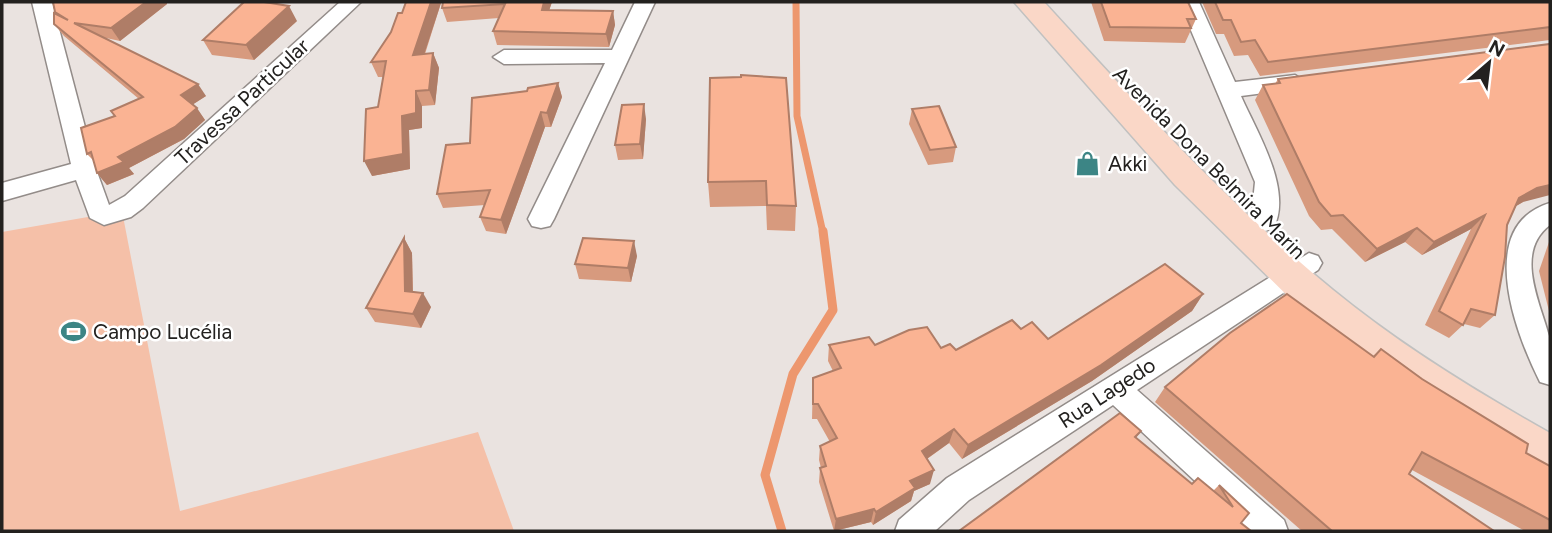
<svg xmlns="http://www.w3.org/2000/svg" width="1552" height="533" viewBox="0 0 1552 533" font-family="Figtree,sans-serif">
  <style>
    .green { fill: #f5c0a8 }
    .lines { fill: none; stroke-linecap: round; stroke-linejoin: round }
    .stream-far1 { stroke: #ed976e; stroke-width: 7 }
    .stream { stroke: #ed976e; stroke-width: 9 }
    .minor-casing { stroke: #938c89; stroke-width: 3 }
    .primary-casing { stroke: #c1c1c0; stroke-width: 3 }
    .minor { fill: #fff; fill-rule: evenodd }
    .primary { fill: #fad7c7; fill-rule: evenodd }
    .wall { fill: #d79a7e }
    .shaded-wall { fill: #af7d67 }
    .building { fill: #fab393; stroke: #af7d67; stroke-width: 2 }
    .labels { text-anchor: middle; stroke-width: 5; stroke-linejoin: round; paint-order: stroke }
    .street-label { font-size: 21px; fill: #23211f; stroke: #fff }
    .poi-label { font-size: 21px; fill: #23211f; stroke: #fff; text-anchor: start }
  </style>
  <rect width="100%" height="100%" fill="#eae3e0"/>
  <!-- green -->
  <polygon class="green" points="122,211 180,511 478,432 514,531 2,531 2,232"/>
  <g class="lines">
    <!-- stream-far1 -->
    <polyline class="stream-far1" points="796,2 797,116 823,233"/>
    <!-- stream -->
    <polyline class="stream" points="782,531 765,475 793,374 833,310 823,231"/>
    <defs>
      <g id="minor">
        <polygon points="32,2 52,2 96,169 109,205 125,196 340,2 361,2 143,208 131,217 104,225 90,218 76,180 2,201 2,183 71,164"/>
        <polygon points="635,2 655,2 554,219 550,226 541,228 532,226 528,219 605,63 504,64 493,57 504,50 612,50"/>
        <path d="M1179,2H1199L1235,82L1295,75L1306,82L1295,89L1241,96C1256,131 1294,190 1273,229L1264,231L1255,229L1251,222L1255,182Z"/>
        <path d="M1550,203V225C1514,252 1540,302 1549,336C1552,351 1551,371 1550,385L1540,382C1516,334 1474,226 1550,203Z"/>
        <polygon points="1309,253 1318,256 1322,263 1318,270 1137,390 1284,520 1288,531 1249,531 1113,405 969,500 935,531 895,531 899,520 947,478"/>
      </g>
      <path id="primary" d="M1014,2H1044C1135,102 1228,204 1333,290C1400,345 1475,391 1550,433V478L1534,472L1399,386L1305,313L1175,185Z"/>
    </defs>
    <!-- minor casing -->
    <use href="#minor" class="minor-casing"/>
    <!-- primary casing -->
    <use href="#primary" class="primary-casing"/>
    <!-- minor -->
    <use href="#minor" class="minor"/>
    <!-- primary -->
    <use href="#primary" class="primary"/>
  </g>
  <!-- wall -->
  <g class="wall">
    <polygon points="53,2 167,2 167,4 120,41 106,38 206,96 193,104 205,120 184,139 129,168 134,174 107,185 97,173 94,161 87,154 115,116 139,99 64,36 54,24 57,14 55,12"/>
    <polygon points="443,2 552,2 549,10 613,11 615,25 609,47 497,45 493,31 499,18 447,22 442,8"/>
    <polygon points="1091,2 1188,2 1196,19 1185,43 1104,41"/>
    <polygon points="1202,2 1550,2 1550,40 1260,76 1248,55 1234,56 1224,34 1216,34"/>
    <polygon points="441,3 425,54 433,53 439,68 435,105 422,106 422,128 409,130 410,169 372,176 378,107 383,77 378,77 371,62 391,32 402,13"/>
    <polygon points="297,21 254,60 212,55 203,40"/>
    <polygon points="710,78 796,206 795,231 767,230 766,206 710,207 708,182"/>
    <polygon points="1278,79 1523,202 1516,206 1507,225 1495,315 1480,328 1464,324 1449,338 1425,325 1471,229 1422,255 1405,242 1365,262 1332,229 1321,230 1309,216 1255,100 1263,85 1275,84"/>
    <polygon points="558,83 562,97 551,127 545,127 506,234 486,231 480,217 485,205 443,208 437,194 470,143 527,91"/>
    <polygon points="912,109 956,147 953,162 928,165 909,124"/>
    <polygon points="646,119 643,159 618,160 615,145"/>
    <polygon points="404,238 412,253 413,292 431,307 421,328 375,322 366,308"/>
    <polygon points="1550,239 1550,315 1539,271"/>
    <polygon points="637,256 631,282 579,279 575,264"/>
    <polygon points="1203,294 1192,311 1092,381 962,459 949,443 927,459 930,484 914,491 911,501 873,525 871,522 834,531 819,482 820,468 821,468 819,460 820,446 830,442 817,419 812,419 813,378 833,371 828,361 829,345 875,345 941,348 956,350 1021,329 1048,339"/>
    <polygon points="1381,349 1526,453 1550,466 1550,531 1525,531 1412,470 1409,474 1494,531 1302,531 1155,402 1165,387 1373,356"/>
    <polygon points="1141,431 1136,438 1192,484 1213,491 1219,485 1249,513 1241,523 959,531"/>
  </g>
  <!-- shaded-wall -->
  <g class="shaded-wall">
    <polygon points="146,2 167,2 167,4 120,41 111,28"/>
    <polygon points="431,2 440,2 441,3 419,70 413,55"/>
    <polygon points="544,2 552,2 545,23 542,10"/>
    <polygon points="289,6 297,21 254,60 246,45"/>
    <polygon points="613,11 615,25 609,47 606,34"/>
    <polygon points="433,53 439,68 435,105 429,90"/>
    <polygon points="558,83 562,97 551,127 547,113"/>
    <polygon points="198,84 206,96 189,107 181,95"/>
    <polygon points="416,91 422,106 422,128 409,130 410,169 372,176 364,161 402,116"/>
    <polygon points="644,104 646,119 643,159 640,144"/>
    <polygon points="197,108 205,120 184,139 129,168 134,174 107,185 97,173 118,157"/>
    <polygon points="541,112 545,127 506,234 501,220"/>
    <polygon points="1550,185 1550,195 1523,202 1506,212 1519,198 1537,188"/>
    <polygon points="1485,215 1471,229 1422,255 1434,242"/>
    <polygon points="1417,228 1405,242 1365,262 1377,249"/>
    <polygon points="404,238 412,253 413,306 405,291"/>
    <polygon points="634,241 637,256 631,282 628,268"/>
    <polygon points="423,293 431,307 421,328 413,314"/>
    <polygon points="1203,294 1192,311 1092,381 962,459 968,445"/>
    <polygon points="954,429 949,443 918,465 922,451"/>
    <polygon points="934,470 930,484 914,491 911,501 873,525 876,512 910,481"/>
    <polygon points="874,509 871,522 834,531 836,519"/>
  </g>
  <!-- building -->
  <g class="building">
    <polygon points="53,2 146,2 111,28 74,23 198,84 181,95 197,108 175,127 118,157 124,162 97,173 91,152 87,154 81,128 115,116 111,111 143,97 54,24 54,13 68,20 55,12"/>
    <polygon points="244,2 264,2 289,6 246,45 203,40"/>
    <polygon points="406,2 431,2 413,55 433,53 429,90 416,91 416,113 402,116 403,154 364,161 366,109 378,107 386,61 371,62 391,32 398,13 402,13"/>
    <polygon points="443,2 544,2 542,10 613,11 606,34 493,31 505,4 442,8"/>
    <polygon points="1101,2 1188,2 1196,19 1187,19 1191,28 1110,27"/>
    <polygon points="1215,2 1550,2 1550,27 1268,62 1255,40 1241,42 1231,20 1223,20"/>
    <polygon points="1550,44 1550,185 1537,188 1519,198 1507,225 1505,257 1495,315 1471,309 1463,325 1439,311 1485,215 1434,242 1417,228 1377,249 1343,215 1331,216 1319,202 1263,85 1280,83 1278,79"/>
    <polygon points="741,75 786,78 796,206 767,205 766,181 708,182 710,78 741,77"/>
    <polygon points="558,83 547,113 541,112 501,220 480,217 490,190 437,194 446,145 470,143 472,98 527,91 528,88"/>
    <polygon points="644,104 640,144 615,145 622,105"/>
    <polygon points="939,106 956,147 930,150 912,109"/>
    <polygon points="404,238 405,291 423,293 413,314 366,308"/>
    <polygon points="583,238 634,241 628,268 575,264"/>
    <polygon points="1165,264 1203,294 1101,365 968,445 954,429 922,451 934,470 910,481 915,488 876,512 874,509 836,519 820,468 826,466 820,446 837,438 818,404 813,404 813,378 841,368 829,345 869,337 875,345 909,330 927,327 941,348 950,344 956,350 1012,320 1021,329 1032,322 1048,339"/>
    <polygon points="1287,294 1374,357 1381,349 1422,379 1528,444 1526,453 1550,466 1550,520 1422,452 1409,474 1494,531 1332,531 1165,387 1230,333"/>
    <polygon points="1120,413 1141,431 1135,437 1192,484 1198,478 1233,507 1219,485 1249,513 1241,523 1251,531 959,531"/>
  </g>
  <!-- icons -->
  <defs>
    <symbol id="shop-bare" viewBox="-9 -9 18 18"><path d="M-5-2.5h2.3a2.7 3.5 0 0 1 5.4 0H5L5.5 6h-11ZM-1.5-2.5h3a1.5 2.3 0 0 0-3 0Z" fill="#3c8585" stroke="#fff" stroke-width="2.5" paint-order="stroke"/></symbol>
    <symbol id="stadium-bare" viewBox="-9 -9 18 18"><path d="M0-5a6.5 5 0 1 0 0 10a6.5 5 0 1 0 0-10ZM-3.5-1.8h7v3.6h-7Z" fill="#3c8585" stroke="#fff" stroke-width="2.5" paint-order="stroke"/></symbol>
  </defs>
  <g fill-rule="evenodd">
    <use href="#shop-bare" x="1070" y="146" width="35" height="35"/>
    <use href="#stadium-bare" x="56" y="314" width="35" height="35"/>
  </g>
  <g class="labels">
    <!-- street labels -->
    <g class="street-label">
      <text transform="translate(242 102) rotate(-43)" y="7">Travessa Particular</text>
      <text transform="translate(1209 163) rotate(45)" y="7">Avenida Dona Belmira Marin</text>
      <text transform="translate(1107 393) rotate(-33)" y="7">Rua Lagedo</text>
    </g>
    <!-- poi labels -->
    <g class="poi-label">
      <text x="1108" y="171">Akki</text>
      <text x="93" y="339">Campo Lucélia</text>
    </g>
  </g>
  <!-- border -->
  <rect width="1552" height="533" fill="none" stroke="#23211f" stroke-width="7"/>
  <!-- north arrow -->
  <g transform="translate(1489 63) rotate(28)" stroke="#ffffff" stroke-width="5" paint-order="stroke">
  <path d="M0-5L12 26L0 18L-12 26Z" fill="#23211f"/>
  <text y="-10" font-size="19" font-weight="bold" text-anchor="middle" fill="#23211f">N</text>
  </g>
</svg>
